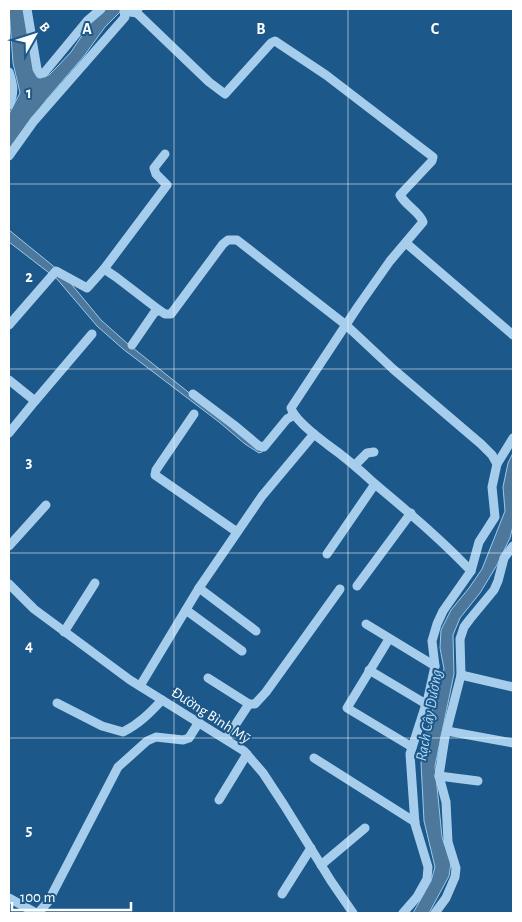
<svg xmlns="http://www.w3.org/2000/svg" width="522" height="922" viewBox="0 0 522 922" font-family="'Alegreya Sans',sans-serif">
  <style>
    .water { fill: #4d789b; stroke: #99caee }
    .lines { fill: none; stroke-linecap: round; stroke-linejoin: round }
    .minor { stroke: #a6ceec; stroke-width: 9 }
    .grid { fill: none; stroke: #fff; stroke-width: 1; stroke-opacity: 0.55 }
    .labels { text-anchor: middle; stroke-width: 4; stroke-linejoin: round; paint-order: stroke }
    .street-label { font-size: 15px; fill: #fff; stroke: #1c5889 }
    .water-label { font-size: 16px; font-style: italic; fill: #b2d7f3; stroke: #1c5889 }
    .grid-label { font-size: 16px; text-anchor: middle; font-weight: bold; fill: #fff; stroke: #1c5889; stroke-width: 4; stroke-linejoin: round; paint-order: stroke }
  </style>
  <rect width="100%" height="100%" fill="#1c5889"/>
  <!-- water -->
  <g class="water">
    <polygon points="9,9 26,9 40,75 49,75 58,66 71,52 89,25 104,9 123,9 105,27 84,56 47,99 9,149 9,114 20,93 13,63"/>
    <polygon points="9,230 63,274 101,320 128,344 262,451 262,452 259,453 245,444 219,422 123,349 97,326 57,279 9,242"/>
    <polygon points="513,453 513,526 510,538 497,565 480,593 460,618 453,635 454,674 435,766 442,837 451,863 449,876 429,913 413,913 431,881 435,867 424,821 421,763 427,731 444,669 440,648 441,630 451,610 469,588 482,569 505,511 503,487 508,463"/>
  </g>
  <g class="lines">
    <!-- minor -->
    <g class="minor">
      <polyline points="27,9 37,69 40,74 44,73 87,21 101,9"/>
      <path d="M137,13L209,82L225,94L271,43L275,41L326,75L433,157L432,161L400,195C406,206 420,212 423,222L390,261L359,305L291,408C295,421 318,437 328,445C345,457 360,470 375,484C408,512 441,539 471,571"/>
      <path d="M9,72C13,84 15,93 9,105"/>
      <polyline points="9,156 34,121 125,17 124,11 137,13 138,9"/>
      <polyline points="406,243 513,335"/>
      <polyline points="104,269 167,185 156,174 154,168 165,154"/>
      <polyline points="9,325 56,271 87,288 104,269 116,277 159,310"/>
      <polyline points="132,345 154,313 159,310 165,314 171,314 223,244 228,240 237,240 346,325 393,369 481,444 492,455 497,464 492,487 495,517 479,542 471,571 443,611 437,624 432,641 435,666 428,698 410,754 415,824 428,867 427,879 417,897 403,913"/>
      <polyline points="9,380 35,401 92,334"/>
      <polyline points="193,394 234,425 259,446 264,447 287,419 294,415"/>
      <polyline points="194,414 156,470 155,475 237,532"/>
      <polyline points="9,433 35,401"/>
      <polyline points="497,464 513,438"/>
      <polyline points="355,465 367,453 374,452"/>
      <polyline points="9,546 46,505"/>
      <polyline points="327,554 375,484"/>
      <polyline points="9,584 34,609 130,680 244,751 263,773 284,805 331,881 353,913"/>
      <polyline points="357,586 411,513"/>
      <polyline points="199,588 256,631"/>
      <polyline points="186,610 242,651"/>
      <polyline points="366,624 435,666"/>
      <polyline points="64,632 95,583"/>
      <polyline points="389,639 347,708 412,747"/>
      <polyline points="369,670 426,704"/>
      <polyline points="461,675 513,687"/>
      <polyline points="208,678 249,704 255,704 266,692 340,589"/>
      <polyline points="140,686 199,588 262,496 314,434"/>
      <path d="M57,703L102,726L123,732C139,724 150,713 162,700"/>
      <polyline points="447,731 513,743"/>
      <polyline points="226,739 249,704"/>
      <polyline points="314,758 415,822"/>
      <polyline points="439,776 478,781"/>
      <polyline points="219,800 247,754"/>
      <polyline points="321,865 365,828"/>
      <polyline points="282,894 311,848"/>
      <polyline points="9,898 36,913"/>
      <polyline points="38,913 48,902 118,767 147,741 156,737 183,740 189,738 199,722"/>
      <polyline points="435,913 446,898 455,877 456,868 448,842 446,802 439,776 445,737 461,675 460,639 464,627 470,619 494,590 498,581 504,558 513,546"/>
    </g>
  </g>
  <!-- grid -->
  <path class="grid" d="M174,9V913M348,9V913M9,184H513M9,369H513M9,553H513M9,738H513"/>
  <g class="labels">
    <!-- street labels -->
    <g class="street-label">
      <text transform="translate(211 715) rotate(33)" y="5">Đường Bình Mỹ</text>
    </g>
    <!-- water labels -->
    <g class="water-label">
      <text transform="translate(428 715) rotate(-80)" y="6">Rạch Cây Dương</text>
    </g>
  </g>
  <g class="grid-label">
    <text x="87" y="34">A</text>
    <text x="261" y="34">B</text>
    <text x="435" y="34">C</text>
    <text x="29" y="98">1</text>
    <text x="29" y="282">2</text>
    <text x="29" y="467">3</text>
    <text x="29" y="651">4</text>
    <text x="29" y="835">5</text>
  </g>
  <!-- border -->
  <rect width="522" height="922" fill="none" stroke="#ffffff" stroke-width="20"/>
  <!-- north arrow -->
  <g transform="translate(35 35) rotate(51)" stroke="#1c5889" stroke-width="4" paint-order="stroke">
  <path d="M0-4L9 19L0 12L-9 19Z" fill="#ffffff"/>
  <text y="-8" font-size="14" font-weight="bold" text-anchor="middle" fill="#ffffff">B</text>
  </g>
  <!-- scale -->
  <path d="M12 902v8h119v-8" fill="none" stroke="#ffffff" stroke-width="2.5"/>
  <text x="20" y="902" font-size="15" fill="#ffffff" stroke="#1c5889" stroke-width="4" paint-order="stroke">100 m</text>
</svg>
